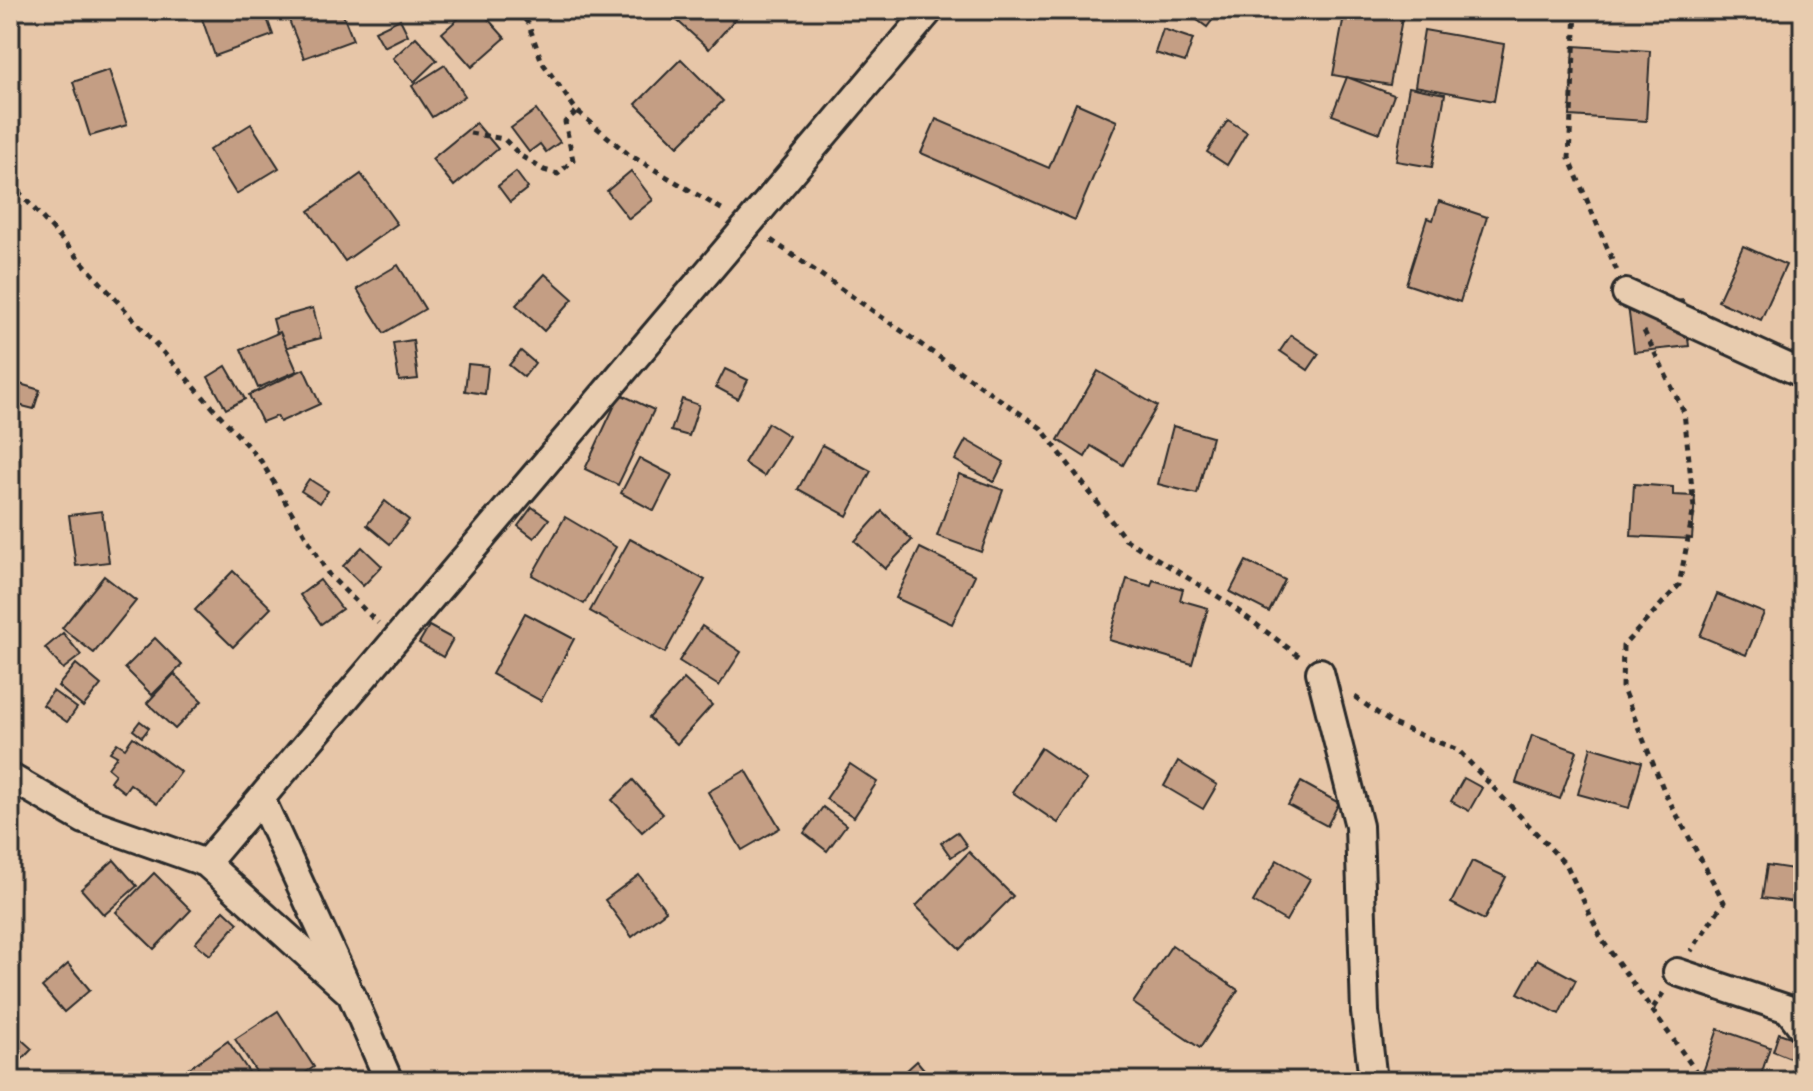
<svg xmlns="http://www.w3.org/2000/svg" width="1813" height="1091" viewBox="0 0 1813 1091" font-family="'Shantell Sans',sans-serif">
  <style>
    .building { fill: #c49e84; stroke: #2b2b2b; stroke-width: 2 }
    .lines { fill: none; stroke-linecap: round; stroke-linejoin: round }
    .minor-casing { stroke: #2b2b2b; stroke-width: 32 }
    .path { stroke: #2b2b2b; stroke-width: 5; stroke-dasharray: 6 6; stroke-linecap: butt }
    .minor { stroke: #e8ccaf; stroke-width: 26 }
  </style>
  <rect width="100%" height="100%" fill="#e7c6a8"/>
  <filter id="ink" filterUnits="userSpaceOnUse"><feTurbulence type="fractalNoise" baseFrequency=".0125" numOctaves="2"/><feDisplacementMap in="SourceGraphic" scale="16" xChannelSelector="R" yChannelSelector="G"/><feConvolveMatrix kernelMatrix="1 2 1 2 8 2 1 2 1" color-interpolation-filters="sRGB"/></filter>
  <g filter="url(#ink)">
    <!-- building -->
    <g class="building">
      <polygon points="199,10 264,10 273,35 215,56"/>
      <polygon points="285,10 341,10 353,40 304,58"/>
      <polygon points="468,10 480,10 505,38 472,67 442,33"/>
      <polygon points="678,10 743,10 709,49 672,16"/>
      <polygon points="1192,10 1220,10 1207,27 1189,14"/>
      <polygon points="1345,10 1403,13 1390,85 1333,75"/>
      <polygon points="400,19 408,35 384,47 375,31"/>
      <polygon points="1163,29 1193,39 1185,62 1155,53"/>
      <polygon points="1424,30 1504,44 1494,101 1415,86"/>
      <polygon points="416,37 437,60 414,82 393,58"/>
      <polygon points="1574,46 1650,51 1646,121 1570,116"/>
      <polygon points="681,59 723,101 678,146 636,104"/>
      <polygon points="445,65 465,96 432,117 412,86"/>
      <polygon points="109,70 127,125 90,136 73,82"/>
      <polygon points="1347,77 1394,95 1380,133 1332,115"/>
      <polygon points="1409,87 1445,94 1432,167 1396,161"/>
      <polygon points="1076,103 1117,121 1075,220 921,153 936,119 1049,168"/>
      <polygon points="536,110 560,142 546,152 540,144 529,152 511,128"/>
      <polygon points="1228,120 1247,132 1227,165 1207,152"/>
      <polygon points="476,123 498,149 454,186 432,159"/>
      <polygon points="251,124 279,168 236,194 209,150"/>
      <polygon points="631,171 653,200 629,219 607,191"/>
      <polygon points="516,172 528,188 510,202 498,186"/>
      <polygon points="361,174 397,224 345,261 309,211"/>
      <polygon points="1439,201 1487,217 1460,302 1406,284 1427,218 1433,220"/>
      <polygon points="1743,246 1786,265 1761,320 1718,301"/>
      <polygon points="398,265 425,309 384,333 357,289"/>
      <polygon points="545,274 573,299 544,331 516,305"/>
      <polygon points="1683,300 1689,346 1634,352 1628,306"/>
      <polygon points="313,308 321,338 281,349 273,319"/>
      <polygon points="280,332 297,371 258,388 241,349"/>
      <polygon points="1291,335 1319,354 1308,370 1280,351"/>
      <polygon points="413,340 418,379 399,381 393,343"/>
      <polygon points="521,351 535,363 524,377 509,365"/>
      <polygon points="468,364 488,366 485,394 465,391"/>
      <polygon points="226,366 245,399 226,409 208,377"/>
      <polygon points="304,369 320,404 280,422 277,416 262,422 249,395"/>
      <polygon points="725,369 748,380 738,399 716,387"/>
      <polygon points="1098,371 1157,406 1123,465 1091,446 1085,457 1058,440"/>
      <polygon points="10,381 40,390 34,409 10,403"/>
      <polygon points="620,394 654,410 618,485 585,469"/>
      <polygon points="682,399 699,405 689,436 671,431"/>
      <polygon points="768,423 789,436 764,476 744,463"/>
      <polygon points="1173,426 1212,437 1197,494 1158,484"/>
      <polygon points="966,440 1004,462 994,482 955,460"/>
      <polygon points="822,445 871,471 847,516 798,489"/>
      <polygon points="639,458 672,475 654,511 621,493"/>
      <polygon points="959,474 1003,490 981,552 937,536"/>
      <polygon points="309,479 328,491 320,503 301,491"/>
      <polygon points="1634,484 1673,487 1673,495 1695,496 1692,539 1631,536"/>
      <polygon points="385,501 409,520 390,544 367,525"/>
      <polygon points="532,507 549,519 534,538 518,526"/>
      <polygon points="102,511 109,562 76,566 69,515"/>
      <polygon points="882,511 912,540 885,569 855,541"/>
      <polygon points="565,517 616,547 584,604 532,575"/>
      <polygon points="630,539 705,580 665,653 590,611"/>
      <polygon points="362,547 382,566 363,586 343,566"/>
      <polygon points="920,548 975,575 952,624 896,598"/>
      <polygon points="1246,561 1285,580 1269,612 1230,592"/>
      <polygon points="233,571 271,608 233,647 195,610"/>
      <polygon points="104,576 136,601 94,653 62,628"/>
      <polygon points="1127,579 1151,586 1153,580 1183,589 1180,600 1208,608 1192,664 1109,640"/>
      <polygon points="320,580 342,609 321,624 300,595"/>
      <polygon points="1717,594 1764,613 1746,655 1700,636"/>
      <polygon points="525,613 574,639 541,701 492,674"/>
      <polygon points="429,626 453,639 443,657 419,643"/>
      <polygon points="702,626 741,652 719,686 679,661"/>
      <polygon points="63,633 81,655 63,669 45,648"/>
      <polygon points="155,638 182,665 152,695 125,668"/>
      <polygon points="76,664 101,685 83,707 58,686"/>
      <polygon points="174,674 202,701 175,729 147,703"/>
      <polygon points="684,679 712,705 677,744 649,718"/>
      <polygon points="53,691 77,708 67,722 43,705"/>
      <polygon points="140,721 149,728 142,737 133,730"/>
      <polygon points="1532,735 1577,751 1560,799 1516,783"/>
      <polygon points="133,737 181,772 157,804 130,784 124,792 110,781 115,774 108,768 117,756 110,752 117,743 125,748"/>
      <polygon points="1591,747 1642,762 1629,808 1578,794"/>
      <polygon points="1041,748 1087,780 1058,823 1012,792"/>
      <polygon points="1178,761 1217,785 1203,809 1164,786"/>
      <polygon points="850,764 877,782 854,817 826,799"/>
      <polygon points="746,770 780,828 742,850 708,792"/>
      <polygon points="1464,778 1482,788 1469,811 1451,801"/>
      <polygon points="633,780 663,814 642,832 612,800"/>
      <polygon points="1301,782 1339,803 1327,826 1288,805"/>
      <polygon points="823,807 846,825 827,851 804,833"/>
      <polygon points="957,832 967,846 951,857 941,843"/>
      <polygon points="969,852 1013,896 960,949 916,906"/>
      <polygon points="114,860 137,886 104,915 81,889"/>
      <polygon points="1277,860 1310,879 1286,921 1253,902"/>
      <polygon points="1472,861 1506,877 1484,920 1451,903"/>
      <polygon points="1767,865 1800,870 1796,902 1762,898"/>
      <polygon points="154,873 191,910 154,949 116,912"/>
      <polygon points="639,875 666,911 632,937 605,900"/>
      <polygon points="224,910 238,923 210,955 195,943"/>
      <polygon points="1172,945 1238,990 1200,1048 1133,1003"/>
      <polygon points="1537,959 1576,980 1559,1014 1518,993"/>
      <polygon points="68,964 90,990 64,1012 42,987"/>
      <polygon points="278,1011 314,1067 293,1081 262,1081 235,1039"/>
      <polygon points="10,1029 32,1049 10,1072"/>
      <polygon points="1718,1029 1770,1047 1759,1081 1700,1081"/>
      <polygon points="1779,1033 1802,1041 1795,1060 1773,1051"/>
      <polygon points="228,1041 255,1081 197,1081 188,1069"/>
      <polygon points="917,1061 934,1081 895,1081"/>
      <polygon points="187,1070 194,1081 168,1081"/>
    </g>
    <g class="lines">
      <defs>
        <g id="minor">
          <polyline points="1626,293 1803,374"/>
          <polyline points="1320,672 1359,826 1365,1012 1373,1081"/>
          <polyline points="10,777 84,820 206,863 351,994 389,1081"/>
          <polyline points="261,799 346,984"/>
          <polyline points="206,863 930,10"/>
          <polyline points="1677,972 1788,1009 1803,1029"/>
        </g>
      </defs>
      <!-- minor casing -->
      <use href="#minor" class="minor-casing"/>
      <!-- path -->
      <g class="path">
        <polyline points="517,10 528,23 542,62 577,111 628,154 725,211"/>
        <polyline points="1576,10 1569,158 1617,271"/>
        <polyline points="470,133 504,139 521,156 544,170 558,174 573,160 565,122 577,111"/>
        <polyline points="10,182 261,461 329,575 378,623"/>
        <polyline points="771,240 1041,428 1125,539 1222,599 1299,656"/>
        <polyline points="1644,331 1684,412 1694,508 1679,585 1623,646 1622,687 1665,793 1724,902 1691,951"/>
        <polyline points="1355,697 1393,724 1458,750 1567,866 1602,940 1703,1081"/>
        <polyline points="1653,1008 1663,993"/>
      </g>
      <!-- minor -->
      <use href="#minor" class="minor"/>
    </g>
  </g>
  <!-- margin -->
  <rect width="1813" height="1091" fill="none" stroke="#e8ccaf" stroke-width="40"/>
  <rect x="20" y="20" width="1773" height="1051" fill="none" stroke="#2b2b2b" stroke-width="3" filter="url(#ink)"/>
</svg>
